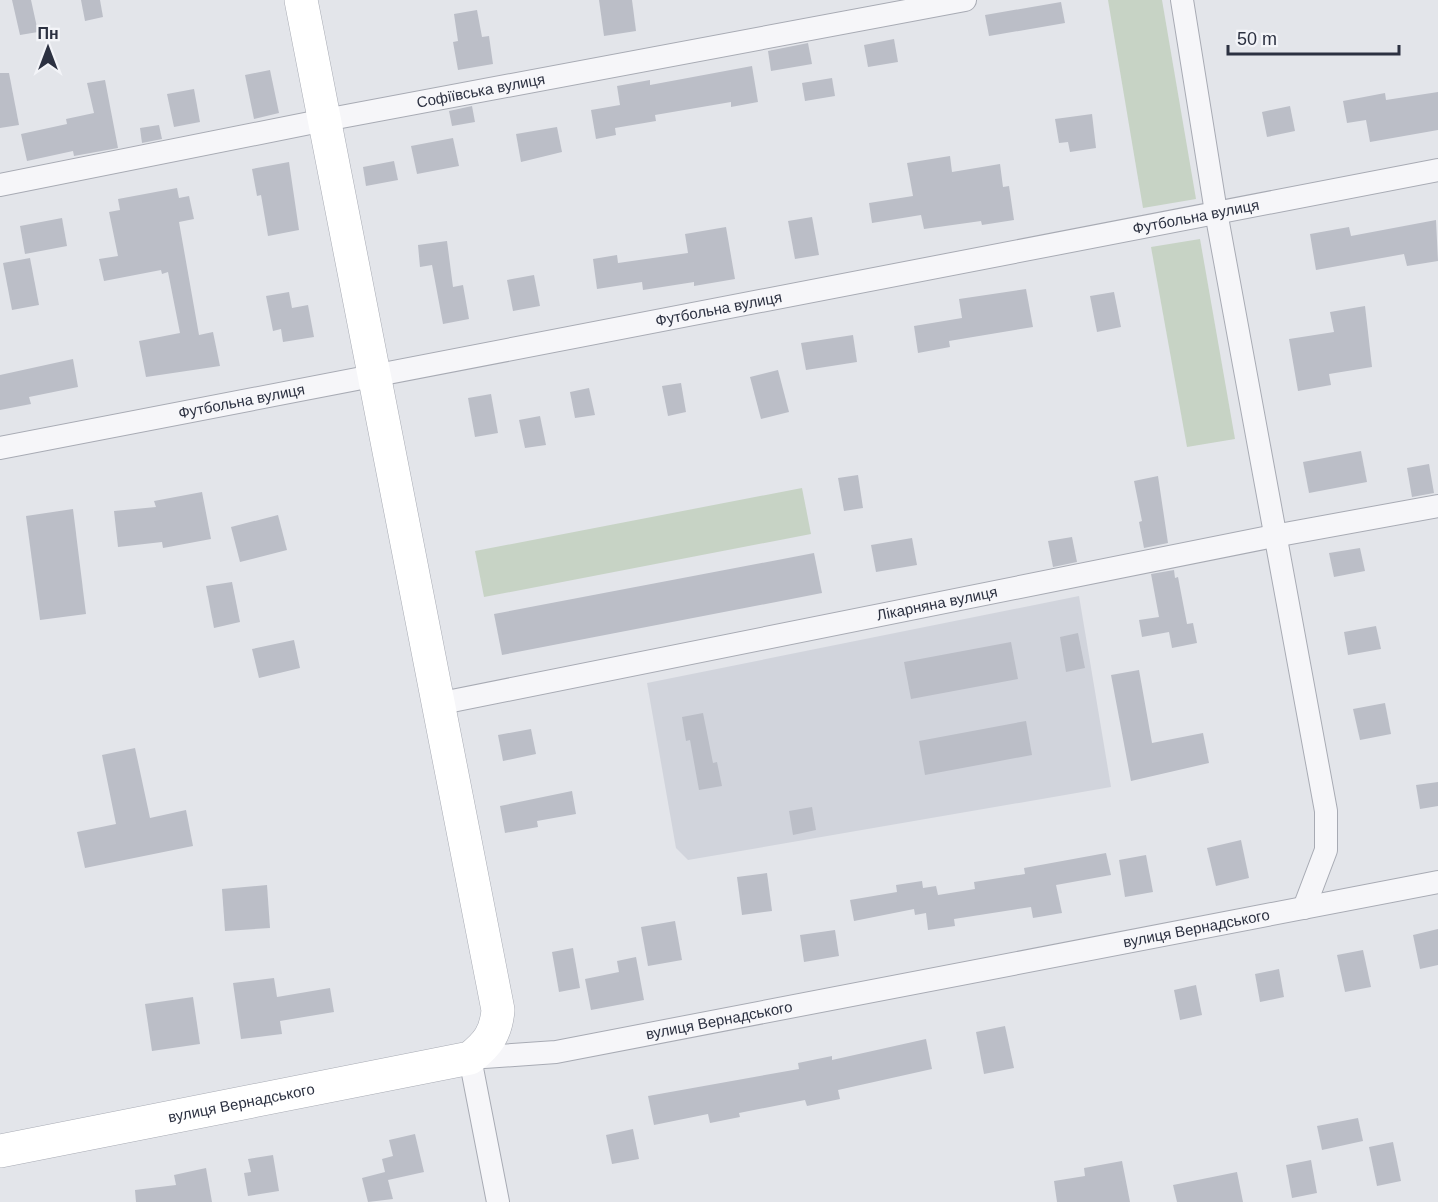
<svg xmlns="http://www.w3.org/2000/svg" width="1438" height="1202" viewBox="0 0 1438 1202" font-family="Helvetica,sans-serif">
  <style>
    .built { fill: #d1d4dc }
    .green { fill: #c7d3c5 }
    .building { fill: #bbbec7 }
    .lines { fill: none; stroke-linecap: round; stroke-linejoin: round }
    .street-casing { stroke: #a8abb4; stroke-width: 24 }
    .secondary-casing { stroke: #a8abb4; stroke-width: 34 }
    .street { stroke: #f6f6f9; stroke-width: 22 }
    .secondary { stroke: #fff; stroke-width: 33 }
    .labels { text-anchor: middle; stroke-width: 4.5; stroke-linejoin: round; paint-order: stroke }
    .street-label { font-size: 15px; fill: #2c3141; stroke: #f3f4f8 }
  </style>
  <rect width="100%" height="100%" fill="#e3e5ea"/>
  <!-- built -->
  <polygon class="built" points="1079,596 1111,787 688,860 676,848 647,683"/>
  <!-- green -->
  <g class="green">
    <polygon points="1108,0 1162,0 1196,199 1143,208"/>
    <polygon points="1200,239 1235,439 1187,447 1151,247"/>
    <polygon points="802,488 811,534 484,597 475,551"/>
  </g>
  <!-- building -->
  <g class="building">
    <polygon points="12,0 31,0 38,32 20,35"/>
    <polygon points="81,0 100,0 103,17 85,21"/>
    <polygon points="599,0 632,0 636,31 604,36"/>
    <polygon points="1061,2 1065,23 989,36 985,15"/>
    <polygon points="477,10 482,37 489,36 493,64 458,70 453,42 458,41 454,14"/>
    <polygon points="894,39 898,62 868,67 864,45"/>
    <polygon points="808,43 812,64 771,71 768,51"/>
    <polygon points="752,66 758,102 731,107 731,102 655,115 656,121 615,128 616,135 596,139 591,110 620,105 617,86 650,80 650,85"/>
    <polygon points="270,70 279,113 254,119 245,75"/>
    <polygon points="0,73 9,73 19,125 0,128"/>
    <polygon points="832,78 835,96 805,101 802,83"/>
    <polygon points="105,80 118,148 74,156 73,151 27,161 21,134 67,124 66,119 94,113 87,83"/>
    <polygon points="194,89 200,122 174,127 167,94"/>
    <polygon points="1438,92 1438,130 1370,142 1366,120 1347,123 1343,101 1385,93 1386,100"/>
    <polygon points="472,106 475,122 452,126 449,111"/>
    <polygon points="1290,106 1295,131 1267,137 1262,112"/>
    <polygon points="1092,114 1096,148 1070,152 1068,142 1059,143 1055,119"/>
    <polygon points="159,125 162,139 142,143 140,128"/>
    <polygon points="557,127 562,152 521,162 516,134"/>
    <polygon points="453,138 459,166 417,174 411,146"/>
    <polygon points="950,156 952,172 1000,164 1003,187 1009,186 1014,220 982,225 981,221 924,229 921,215 872,223 869,203 913,196 907,163"/>
    <polygon points="394,161 398,180 366,186 363,167"/>
    <polygon points="289,162 299,230 268,236 261,195 257,196 252,169"/>
    <polygon points="177,188 179,198 189,196 194,219 179,222 199,335 213,332 220,366 146,377 139,341 180,333 168,272 162,274 161,270 104,281 99,259 118,256 109,212 120,210 118,199"/>
    <polygon points="812,217 819,255 795,259 788,221"/>
    <polygon points="62,218 67,246 25,254 20,226"/>
    <polygon points="1436,220 1438,261 1407,266 1404,254 1316,270 1310,234 1349,227 1351,236"/>
    <polygon points="726,227 735,279 694,286 694,282 643,290 642,282 597,289 593,259 617,255 618,263 688,253 685,234"/>
    <polygon points="447,241 453,287 463,285 469,319 443,324 432,265 420,267 418,245"/>
    <polygon points="30,258 39,305 12,310 3,263"/>
    <polygon points="534,275 540,306 513,311 507,280"/>
    <polygon points="1026,289 1033,327 949,341 950,347 918,353 914,326 962,318 959,299"/>
    <polygon points="289,292 292,308 308,305 314,337 283,342 281,329 273,331 266,296"/>
    <polygon points="1114,292 1121,327 1097,332 1090,296"/>
    <polygon points="1365,306 1372,367 1329,374 1331,385 1298,391 1289,339 1334,332 1330,312"/>
    <polygon points="853,335 857,362 806,370 801,343"/>
    <polygon points="73,359 78,387 29,397 31,404 0,410 0,375"/>
    <polygon points="778,370 789,412 761,419 750,377"/>
    <polygon points="681,383 686,412 668,416 662,386"/>
    <polygon points="589,388 595,415 575,418 570,392"/>
    <polygon points="491,394 498,433 475,437 468,398"/>
    <polygon points="540,416 546,445 525,448 519,420"/>
    <polygon points="1361,451 1367,482 1309,493 1303,462"/>
    <polygon points="1429,464 1434,493 1412,497 1407,468"/>
    <polygon points="858,475 863,508 844,511 838,478"/>
    <polygon points="1158,476 1168,543 1144,548 1139,522 1142,521 1134,481"/>
    <polygon points="202,492 211,539 163,548 162,542 118,547 114,511 156,507 154,501"/>
    <polygon points="73,509 86,614 40,620 26,516"/>
    <polygon points="278,515 287,550 240,562 231,527"/>
    <polygon points="1072,537 1077,562 1053,567 1048,541"/>
    <polygon points="912,538 917,565 876,572 871,545"/>
    <polygon points="1360,548 1365,571 1334,577 1329,553"/>
    <polygon points="814,553 822,593 502,655 494,614"/>
    <polygon points="1174,570 1175,578 1178,577 1187,624 1193,623 1197,643 1172,648 1169,632 1142,637 1139,620 1159,617 1151,574"/>
    <polygon points="232,582 240,622 214,628 206,586"/>
    <polygon points="1376,626 1381,649 1348,655 1344,632"/>
    <polygon points="1078,633 1085,668 1066,672 1060,637"/>
    <polygon points="294,640 300,668 259,678 252,649"/>
    <polygon points="1011,642 1018,679 911,699 904,662"/>
    <polygon points="1139,670 1152,743 1203,733 1209,763 1131,781 1111,675"/>
    <polygon points="1385,703 1391,734 1360,740 1353,709"/>
    <polygon points="703,713 713,763 717,762 722,786 699,790 690,740 686,741 682,717"/>
    <polygon points="1026,721 1032,755 925,775 919,741"/>
    <polygon points="531,729 536,754 503,761 498,735"/>
    <polygon points="135,748 150,818 186,810 193,846 85,868 77,832 116,824 102,755"/>
    <polygon points="1438,782 1438,806 1420,809 1416,785"/>
    <polygon points="572,791 576,814 537,821 538,827 505,833 500,806"/>
    <polygon points="812,807 816,830 793,835 789,811"/>
    <polygon points="1241,840 1249,878 1216,886 1207,848"/>
    <polygon points="1106,853 1111,875 1056,885 1062,913 1033,918 1031,907 954,919 955,926 928,930 926,913 915,915 914,909 854,921 850,900 897,892 896,885 922,881 923,888 936,886 938,895 975,889 974,882 1025,874 1024,868"/>
    <polygon points="1146,855 1153,892 1125,897 1119,860"/>
    <polygon points="767,873 772,911 742,915 737,877"/>
    <polygon points="267,885 270,928 225,931 222,889"/>
    <polygon points="675,921 682,960 648,966 641,927"/>
    <polygon points="1438,929 1438,965 1420,969 1413,935"/>
    <polygon points="835,930 839,956 804,962 800,935"/>
    <polygon points="573,948 580,988 559,992 552,952"/>
    <polygon points="1363,950 1371,987 1345,992 1337,955"/>
    <polygon points="636,957 644,1000 591,1010 585,979 619,972 617,961"/>
    <polygon points="1279,969 1284,997 1260,1002 1255,974"/>
    <polygon points="274,978 277,997 330,988 334,1012 280,1021 282,1034 241,1039 233,983"/>
    <polygon points="1196,985 1202,1015 1180,1020 1174,990"/>
    <polygon points="193,997 200,1044 152,1051 145,1004"/>
    <polygon points="1005,1026 1014,1068 984,1074 976,1032"/>
    <polygon points="926,1039 932,1069 838,1090 840,1099 807,1106 805,1100 739,1113 740,1117 710,1123 708,1114 654,1125 648,1096 799,1069 798,1063 832,1056 832,1060"/>
    <polygon points="1358,1118 1363,1141 1322,1150 1317,1126"/>
    <polygon points="633,1129 639,1159 612,1164 606,1135"/>
    <polygon points="415,1134 424,1172 388,1180 393,1199 368,1202 362,1178 385,1172 382,1159 393,1156 389,1140"/>
    <polygon points="1393,1142 1401,1181 1377,1186 1369,1147"/>
    <polygon points="273,1155 279,1191 248,1196 244,1173 251,1172 248,1159"/>
    <polygon points="1311,1160 1317,1193 1292,1198 1286,1165"/>
    <polygon points="1122,1161 1130,1202 1057,1202 1054,1181 1085,1176 1084,1168"/>
    <polygon points="206,1168 212,1202 136,1202 135,1190 176,1185 174,1175"/>
    <polygon points="1237,1172 1243,1202 1177,1202 1173,1185"/>
  </g>
  <g class="lines">
    <defs>
      <g id="street">
        <polyline points="1182,0 1216,212 1326,811 1326,850 1304,908"/>
        <path id="s1" d="M0,185L325,120L965,0"/>
        <path id="s2" d="M0,448L1438,170"/>
        <path id="s3" d="M437,704L1274,536L1438,506"/>
        <path id="s4" d="M498,1202L470,1058L556,1052L1438,882"/>
      </g>
      <g id="secondary">
        <path id="s5" d="M0,1151L470,1058C488,1044 496,1033 498,1010L301,0"/>
      </g>
    </defs>
    <!-- street casing -->
    <use href="#street" class="street-casing"/>
    <!-- secondary casing -->
    <use href="#secondary" class="secondary-casing"/>
    <!-- street -->
    <use href="#street" class="street"/>
    <!-- secondary -->
    <use href="#secondary" class="secondary"/>
  </g>
  <g class="labels">
    <!-- street labels -->
    <g class="street-label">
      <text dy="5" stroke="none"><textPath href="#s1" startOffset="490">Софіївська вулиця</textPath></text>
      <text dy="5" stroke="none"><textPath href="#s2" startOffset="1218">Футбольна вулиця</textPath></text>
      <text dy="5" stroke="none"><textPath href="#s2" startOffset="732">Футбольна вулиця</textPath></text>
      <text dy="5" stroke="none"><textPath href="#s2" startOffset="246">Футбольна вулиця</textPath></text>
      <text dy="5" stroke="none"><textPath href="#s3" startOffset="510">Лікарняна вулиця</textPath></text>
      <text dy="5" stroke="none"><textPath href="#s4" startOffset="885">вулиця Вернадського</textPath></text>
      <text dy="5" stroke="none"><textPath href="#s4" startOffset="399">вулиця Вернадського</textPath></text>
      <text dy="5" stroke="none"><textPath href="#s5" startOffset="246">вулиця Вернадського</textPath></text>
    </g>
  </g>
  <!-- north arrow -->
  <g transform="translate(48 48)" stroke="#f3f4f8" stroke-width="4.5" paint-order="stroke">
  <path d="M0-4.5L10 22L0 15L-10 22Z" fill="#2c3141"/>
  <text y="-9" font-size="16" font-weight="bold" text-anchor="middle" fill="#2c3141">Пн</text>
  </g>
  <!-- scale -->
  <path d="M1228 45v9h171v-9" fill="none" stroke="#2c3141" stroke-width="3"/>
  <text x="1237" y="45" font-size="18" fill="#2c3141" stroke="#f3f4f8" stroke-width="4.5" paint-order="stroke">50 m</text>
</svg>
